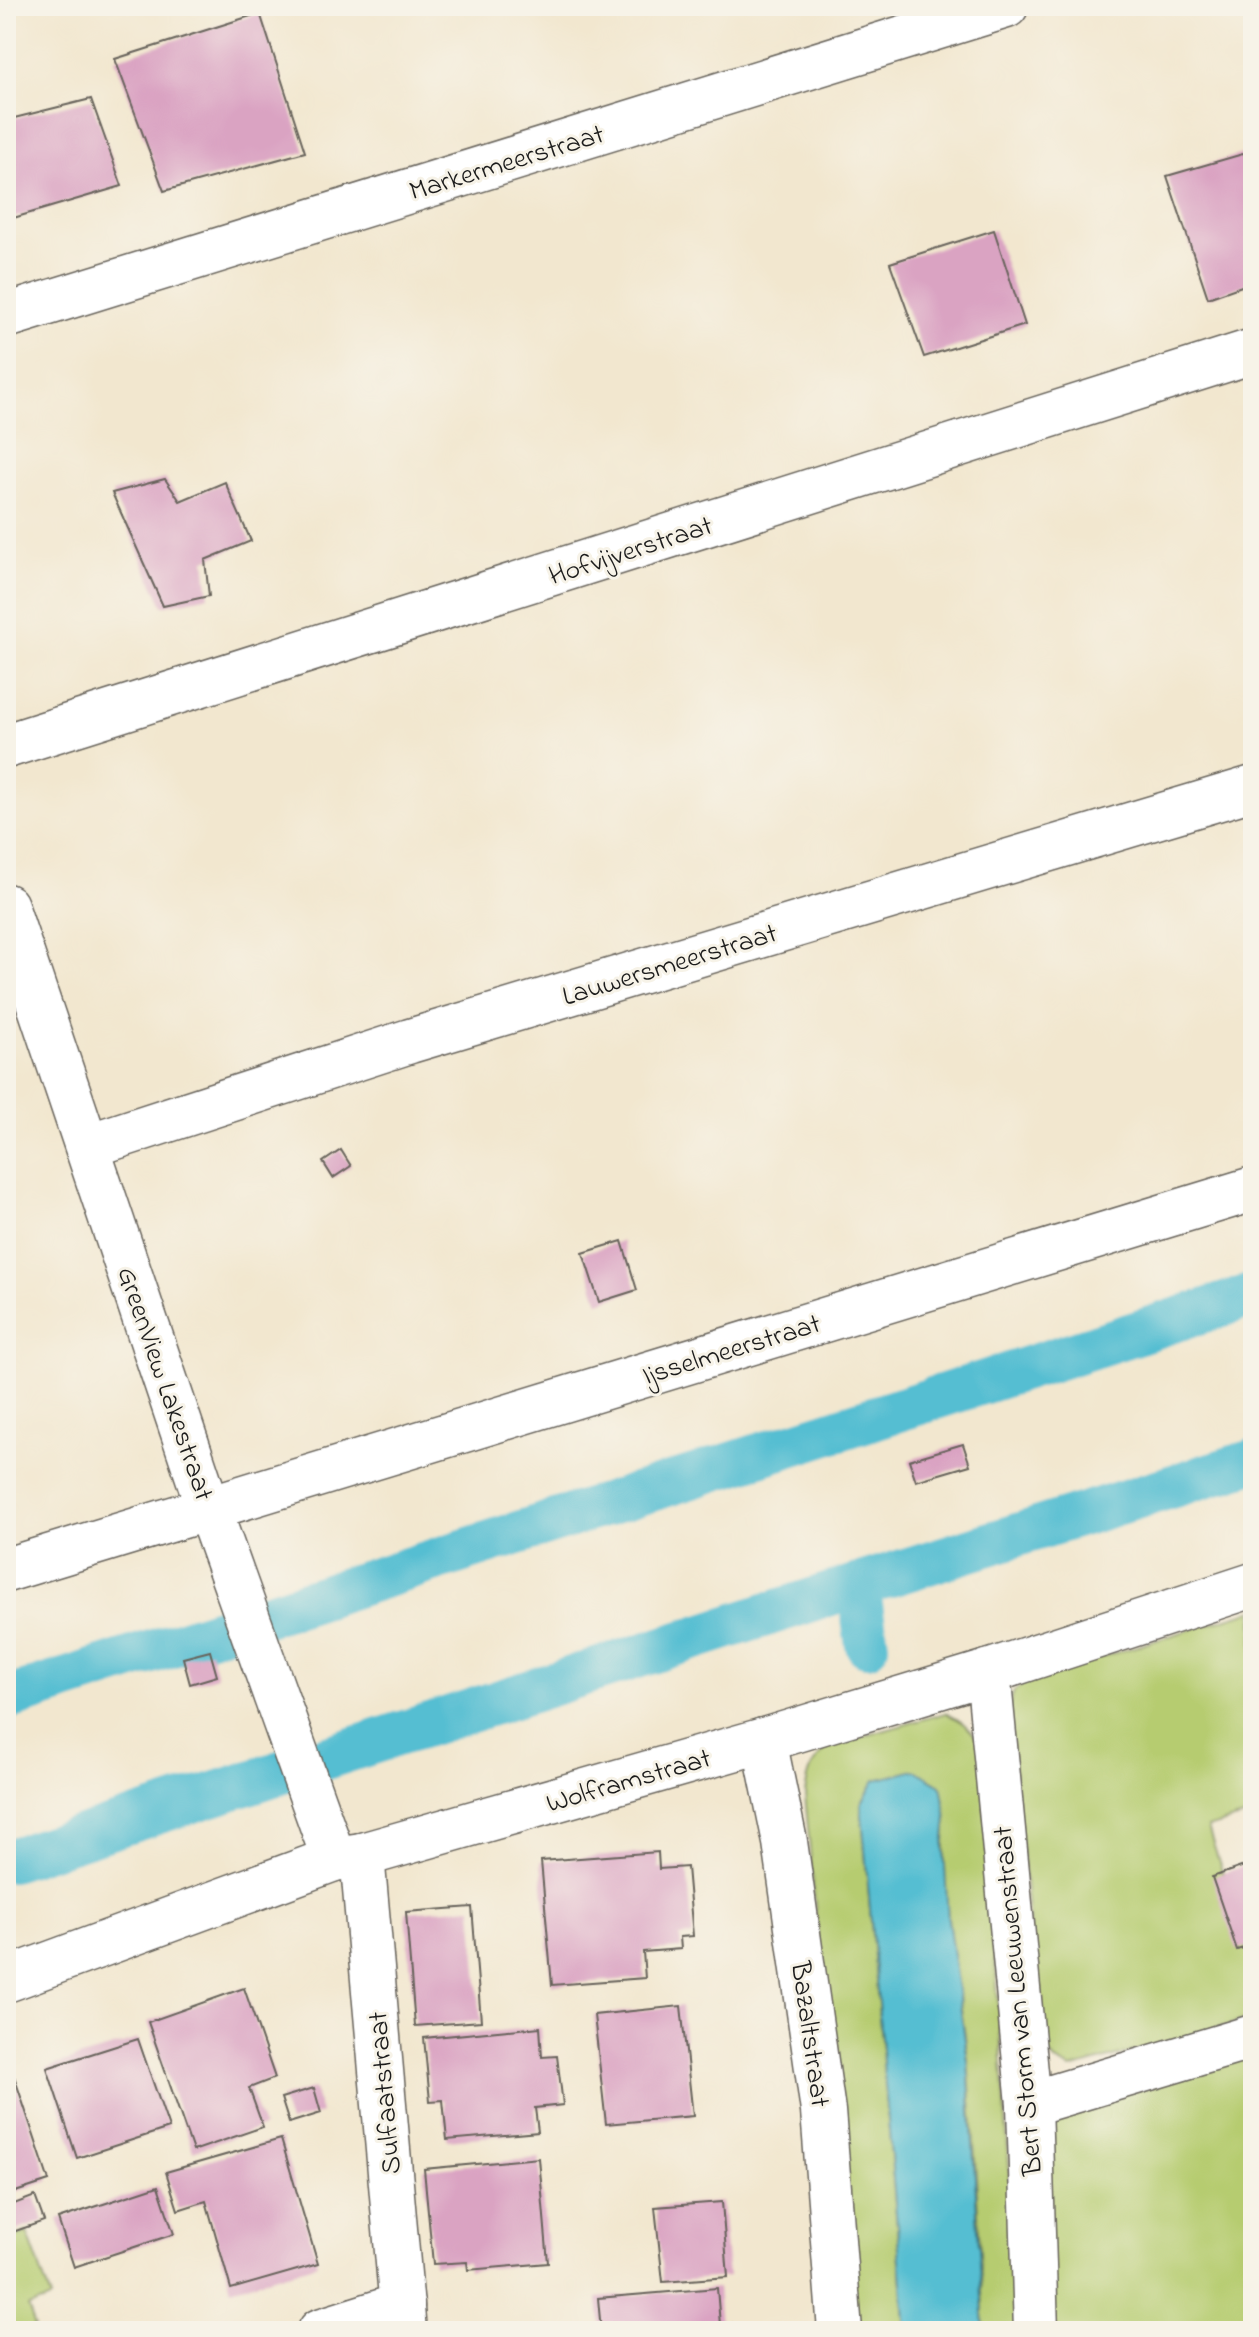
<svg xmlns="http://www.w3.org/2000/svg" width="1259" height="2337" viewBox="0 0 1259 2337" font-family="'Indie Flower',sans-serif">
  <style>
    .green { fill: #b6cc70; stroke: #697446; stroke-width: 2 }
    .water { fill: #55bed2; stroke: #386d77; stroke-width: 2 }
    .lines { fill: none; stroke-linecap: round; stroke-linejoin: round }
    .canal { stroke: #55bed2; stroke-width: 44 }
    .building { fill: #daa3c2 }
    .street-casing { stroke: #67635b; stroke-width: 47 }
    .street { stroke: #fff; stroke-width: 44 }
    .labels { text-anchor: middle; stroke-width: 6; stroke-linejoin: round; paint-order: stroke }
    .street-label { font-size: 28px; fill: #1c1c1c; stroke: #f7f3e8 }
  </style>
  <rect width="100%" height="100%" fill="#f7f3e8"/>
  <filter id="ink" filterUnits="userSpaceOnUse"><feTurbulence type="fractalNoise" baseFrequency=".0125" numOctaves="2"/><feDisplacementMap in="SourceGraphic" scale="16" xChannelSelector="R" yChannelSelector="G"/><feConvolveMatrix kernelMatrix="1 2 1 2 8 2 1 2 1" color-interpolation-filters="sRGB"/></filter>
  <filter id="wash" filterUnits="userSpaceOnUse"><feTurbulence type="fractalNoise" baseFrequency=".006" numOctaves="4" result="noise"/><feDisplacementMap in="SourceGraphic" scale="32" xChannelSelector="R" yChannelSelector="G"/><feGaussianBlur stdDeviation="1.8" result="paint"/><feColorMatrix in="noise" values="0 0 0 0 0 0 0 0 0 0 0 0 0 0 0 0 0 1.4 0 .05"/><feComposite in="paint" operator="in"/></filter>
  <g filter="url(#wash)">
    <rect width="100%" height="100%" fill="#f2e7cf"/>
    <!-- green -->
    <g class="green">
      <polygon points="1253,1610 1253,1814 1208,1828 1253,1967 1253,2018 1071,2069 1055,2061 1041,2045 1008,1709 1014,1691 1028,1680"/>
      <path d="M945,1713C963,1721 972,1729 981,1746L1020,2331H984C979,2241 976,2151 968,2062C960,1981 937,1900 947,1818L861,1804L906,2331H853L805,1794C808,1771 812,1761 830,1746Z"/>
      <polygon points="1253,2051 1253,2331 1051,2331 1041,2163 1053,2110"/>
      <polygon points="27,2232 51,2299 28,2307 35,2327 25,2331 6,2331 6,2240"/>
    </g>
    <!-- water -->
    <polygon class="water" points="915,1770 941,1785 947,1818 944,1847 948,1920 968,2061 984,2331 906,2331 861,1804 875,1780"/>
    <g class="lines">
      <!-- canal -->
      <g class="canal">
        <polyline points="858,1585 867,1645"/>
        <polyline points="6,1699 1253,1295"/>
        <polyline points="11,1860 858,1585 1253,1461"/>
      </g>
    </g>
    <g id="blocks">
      <!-- building -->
      <g class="building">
        <polygon points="260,13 305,152 164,191 115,59"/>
        <polygon points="91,99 122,186 10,219 6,208 6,120"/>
        <polygon points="1253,151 1253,282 1208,298 1167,176"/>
        <polygon points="994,230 1025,325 924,357 890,263"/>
        <polygon points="165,479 180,501 225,482 251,541 205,560 209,596 163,606 112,493"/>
        <polygon points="341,1150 351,1166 333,1178 323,1162"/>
        <polygon points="622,1241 637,1290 599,1302 583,1253"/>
        <polygon points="963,1444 970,1465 916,1481 909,1460"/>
        <polygon points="210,1651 217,1676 190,1684 183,1658"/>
        <polygon points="658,1852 659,1869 687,1867 693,1936 680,1937 681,1949 643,1952 645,1978 552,1985 541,1861"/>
        <polygon points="1253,1863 1253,1945 1237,1950 1212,1877"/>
        <polygon points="472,1907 481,2021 415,2026 406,1912"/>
        <polygon points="244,1988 275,2078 249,2088 263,2127 193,2151 148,2022"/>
        <polygon points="681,2006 693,2116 606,2124 594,2015"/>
        <polygon points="540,2027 542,2057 557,2056 563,2105 535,2108 538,2132 447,2140 443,2100 430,2101 424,2038"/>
        <polygon points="138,2039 169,2128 77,2158 47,2068"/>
        <polygon points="6,2052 49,2181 6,2195"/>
        <polygon points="314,2088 321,2113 289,2123 281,2098"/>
        <polygon points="281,2139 318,2264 231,2289 206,2201 178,2210 166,2172"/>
        <polygon points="539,2158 548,2263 468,2270 467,2262 433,2264 424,2169"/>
        <polygon points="158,2186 174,2234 74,2267 58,2219"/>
        <polygon points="35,2196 44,2221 13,2232 6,2207"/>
        <polygon points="722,2202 728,2277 663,2282 655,2207"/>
        <polygon points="717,2288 720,2325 732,2323 733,2331 601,2331 598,2298"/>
      </g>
    </g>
  </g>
  <g filter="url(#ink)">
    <use href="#blocks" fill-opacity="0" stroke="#67635b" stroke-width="2"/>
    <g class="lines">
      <defs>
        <g id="street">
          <polyline points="6,316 1006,6"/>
          <polyline points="6,746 1253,351"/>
          <polyline points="6,906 208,1507 334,1859"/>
          <polyline points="88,1146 410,1041 1253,788"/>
          <polyline points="6,1570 1253,1189"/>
          <polyline points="988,1672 1029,2104 1036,2331"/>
          <polyline points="764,1740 785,1842 823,2111 840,2331"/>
          <polyline points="362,1855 404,2331"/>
          <polyline points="6,1980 334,1859 362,1855 764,1740 988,1672 1253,1585"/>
          <polyline points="1029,2104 1253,2037"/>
          <polyline points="320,2331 402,2305"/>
        </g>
      </defs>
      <!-- street casing -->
      <use href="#street" class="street-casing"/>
      <!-- street -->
      <use href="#street" class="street"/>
    </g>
  </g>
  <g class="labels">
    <!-- street labels -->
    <g class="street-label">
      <text transform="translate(506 161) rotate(-17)" y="10">Markermeerstraat</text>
      <text transform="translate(630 549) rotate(-18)" y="10">Hofvijverstraat</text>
      <text transform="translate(669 963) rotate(-17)" y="10">Lauwersmeerstraat</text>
      <text transform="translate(731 1348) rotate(-17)" y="10">Ijsselmeerstraat</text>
      <text transform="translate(167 1383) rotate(71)" y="10">GreenView Lakestraat</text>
      <text transform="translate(628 1779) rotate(-16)" y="10">Wolframstraat</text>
      <text transform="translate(1016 2001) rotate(-95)" y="10">Bert Storm van Leeuwenstraat</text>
      <text transform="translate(812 2034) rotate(82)" y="10">Bazaltstraat</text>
      <text transform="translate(383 2093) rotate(-95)" y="10">Sulfaatstraat</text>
    </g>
  </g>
  <!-- margin -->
  <rect width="1259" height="2337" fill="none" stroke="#f7f3e8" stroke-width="32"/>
</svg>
